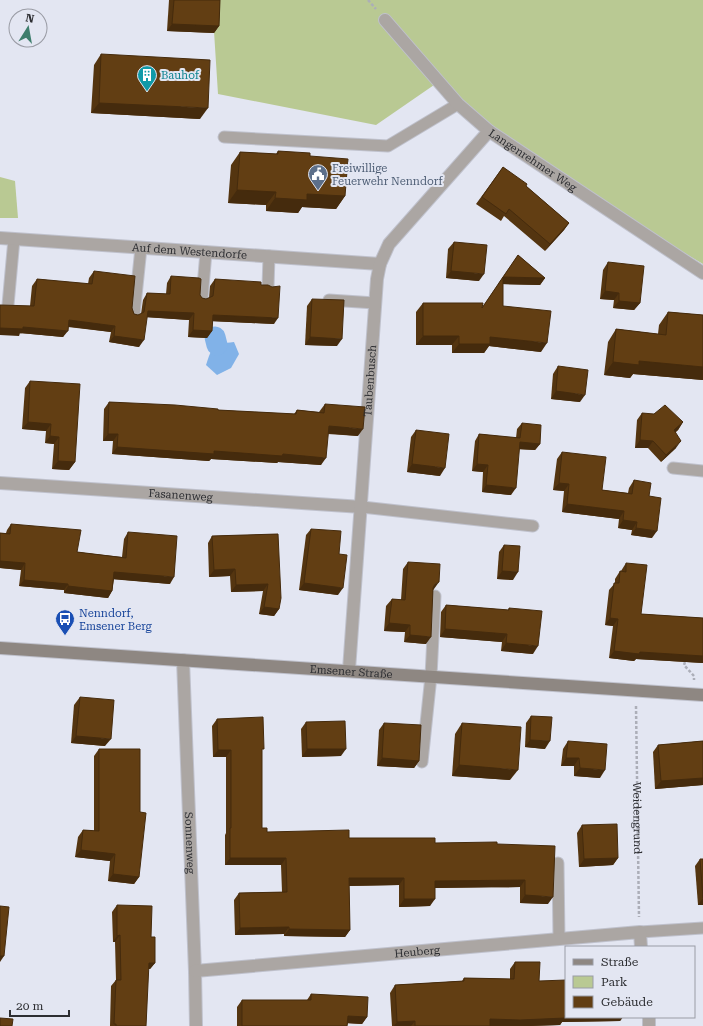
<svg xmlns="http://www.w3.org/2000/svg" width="703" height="1026" viewBox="0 0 703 1026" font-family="'Roboto Serif',serif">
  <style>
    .green { fill: #b9c993 }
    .water { fill: #81b2e8 }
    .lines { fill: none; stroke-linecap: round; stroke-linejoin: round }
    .canal { stroke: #81b2e8; stroke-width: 21 }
    .lane-casing { stroke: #bfc1cc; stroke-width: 13 }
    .street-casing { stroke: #bfc1cc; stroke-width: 14 }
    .secondary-casing { stroke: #bfc1cc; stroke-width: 14 }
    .path { stroke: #acaeb8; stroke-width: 2.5; stroke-dasharray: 3 2; stroke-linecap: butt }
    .lane { stroke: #aba6a3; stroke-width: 11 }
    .street { stroke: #aba6a3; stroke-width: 12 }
    .secondary { stroke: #8e8782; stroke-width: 12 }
    .wall { fill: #543510 }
    .shaded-wall { fill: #452b0d }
    .building { fill: #623e13; stroke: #452b0d }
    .labels { text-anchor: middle; stroke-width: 4; stroke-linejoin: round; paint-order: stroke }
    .culture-label { font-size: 11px; fill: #0d838f; stroke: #e3e6f2; text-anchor: start }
    .street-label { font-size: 11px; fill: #2d2e32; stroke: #e3e6f2 }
    .service-label { font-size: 11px; fill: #4e5e75; stroke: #e3e6f2; text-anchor: start }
    .transit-label { font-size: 11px; fill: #164399; stroke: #e3e6f2; text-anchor: start }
  </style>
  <rect width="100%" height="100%" fill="#e3e6f2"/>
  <!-- green -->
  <g class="green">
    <polygon points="212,0 703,0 703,264 681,251 462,106 434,85 376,125 218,94"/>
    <polygon points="0,177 15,181 18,218 0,218"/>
  </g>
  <!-- water -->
  <path class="water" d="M234,342L239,354L231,368L217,375L206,365C212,346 213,344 234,342Z"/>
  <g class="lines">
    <!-- canal -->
    <polyline class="canal" points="215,337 217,345"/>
    <defs>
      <g id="lane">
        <polyline points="224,137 388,146 458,104"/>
        <polyline points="268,287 269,256"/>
        <polyline points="202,299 206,252"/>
        <polyline points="329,300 375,303"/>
        <polyline points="8,305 14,239"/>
        <polyline points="134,315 141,248"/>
        <polyline points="673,468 703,471"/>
        <polyline points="362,507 533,526"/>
        <polyline points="422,762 431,676 435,596"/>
        <polyline points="558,863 559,939"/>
        <polyline points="640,932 703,928"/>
      </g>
      <g id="street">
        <path id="s2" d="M385,20L458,104L489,131L703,273"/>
        <path id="s3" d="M0,238L380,264"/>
        <path id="s4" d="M0,483L362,507"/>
        <path id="s5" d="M183,660L195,971L196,1026"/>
        <path id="s6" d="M349,670L377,279L380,264L389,244L489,131"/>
        <path id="s7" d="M195,971L640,932L641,947"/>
        <polyline points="649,1017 649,1026"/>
      </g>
      <g id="secondary">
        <path id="s8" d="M0,648L703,695"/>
      </g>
    </defs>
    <!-- lane casing -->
    <use href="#lane" class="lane-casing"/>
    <!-- street casing -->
    <use href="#street" class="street-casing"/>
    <!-- secondary casing -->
    <use href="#secondary" class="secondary-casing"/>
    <!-- path -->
    <g class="path">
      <polyline points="368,0 376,9"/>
      <polyline points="685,662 684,665 694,676 694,680"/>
      <path id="s1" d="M636,706L639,917"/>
    </g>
    <!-- lane -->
    <use href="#lane" class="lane"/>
    <!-- street -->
    <use href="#street" class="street"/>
    <!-- secondary -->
    <use href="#secondary" class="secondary"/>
  </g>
  <!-- wall -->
  <g class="wall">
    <polygon points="169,0 220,0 219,26 214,33 167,31"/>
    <polygon points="101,54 200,119 91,113 94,65"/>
    <polygon points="278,151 310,156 345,196 336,209 302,207 298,213 266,211 266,205 228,203 231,165 240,152 276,154"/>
    <polygon points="503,167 526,186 569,223 564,230 545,251 504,216 501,221 476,204"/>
    <polygon points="454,242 479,281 446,278 448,249"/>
    <polygon points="518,255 545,278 540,285 503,284 503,306 541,352 489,346 484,353 452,353 452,345 416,345 416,312 423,303 482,308"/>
    <polygon points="608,262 640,303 634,310 613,308 614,300 600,299 603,270"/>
    <polygon points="94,271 132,308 134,314 138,315 141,314 143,300 147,293 166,294 167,283 171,276 200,295 202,298 206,299 209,298 210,286 215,279 261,285 274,324 212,321 212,331 207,338 188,337 189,320 147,317 139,347 109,342 111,332 68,327 63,337 20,333 19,336 30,306 32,286 37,279 88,284 89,278"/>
    <polygon points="312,299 337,346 305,345 307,306"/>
    <polygon points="668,312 703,315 703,380 633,374 630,378 604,375 608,342 616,329 658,334 659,325"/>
    <polygon points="558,366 580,402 551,399 553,374"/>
    <polygon points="30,381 75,462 69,470 52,469 54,444 45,443 46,431 22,429 25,388"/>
    <polygon points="109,402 218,410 294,414 297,410 319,412 325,404 358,436 328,434 321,465 278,462 277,463 211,459 209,461 112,454 113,441 103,441 104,409"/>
    <polygon points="642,413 683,422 678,430 676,432 676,448 661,462 648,448 635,448 637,420"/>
    <polygon points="522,423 540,444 535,450 519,449 511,495 482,492 483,472 472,471 475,441 479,434 516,438 517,429"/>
    <polygon points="416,430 440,476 407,472 411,437"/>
    <polygon points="562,452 602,490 628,493 629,488 634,480 649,496 652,538 631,535 632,530 618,528 619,519 562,512 564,491 553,490 557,459"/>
    <polygon points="11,524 77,552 122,557 124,539 128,532 170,584 114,579 112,591 108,598 64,593 64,590 19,586 21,570 0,568 0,533 6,533 7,530"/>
    <polygon points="311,529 339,554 338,595 299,590 306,535"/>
    <polygon points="278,534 279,609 274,616 259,614 263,591 231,592 230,576 209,577 208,543 212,536"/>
    <polygon points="504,545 513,580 497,579 499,552"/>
    <polygon points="408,562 434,589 433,590 426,644 404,642 405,632 384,631 386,606 392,599 401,600 403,569"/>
    <polygon points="626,563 641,614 703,618 703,663 636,659 634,661 609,658 613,626 605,625 609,590 615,583 615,579 620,571 621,571"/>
    <polygon points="446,605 508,610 509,608 533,654 501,651 502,642 440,637 441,612"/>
    <polygon points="80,697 105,746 71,743 74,705"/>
    <polygon points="531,716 545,749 525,747 526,723"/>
    <polygon points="217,719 262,752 262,828 267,832 349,838 435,843 497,844 548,904 520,903 520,887 435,888 430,906 399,907 399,885 349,886 350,930 345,937 284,936 284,934 235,935 234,900 239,893 282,892 281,865 225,865 225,835 226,833 226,757 213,757 212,726"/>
    <polygon points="306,722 341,756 302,757 301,729"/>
    <polygon points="384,723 419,761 414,768 377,766 379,730"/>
    <polygon points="462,723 510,780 452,776 455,734"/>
    <polygon points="568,741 600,778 574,776 574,766 561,766 563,749"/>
    <polygon points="703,741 703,785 655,789 653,752 658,745"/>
    <polygon points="99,749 139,877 134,884 108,881 110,861 75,857 78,837 83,830 94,831 94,756"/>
    <polygon points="582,825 618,858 613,865 579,867 577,833"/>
    <polygon points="700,859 703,859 703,905 698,905 695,866"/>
    <polygon points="117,905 151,937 155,963 150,969 148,969 146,1026 110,1026 111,986 116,980 115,942 113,942 112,912"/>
    <polygon points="515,962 539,981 566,1017 623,1017 620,1021 562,1022 560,1025 530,1026 392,1026 390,993 395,985 462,981 464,978 510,979 510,969"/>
    <polygon points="311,994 367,1017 362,1024 348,1023 347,1026 237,1026 237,1007 242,1000 307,1000"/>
  </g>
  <!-- shaded-wall -->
  <g class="shaded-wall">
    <polygon points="172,24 219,26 214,33 167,31"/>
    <polygon points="99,103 208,108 200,119 91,113"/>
    <polygon points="237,190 276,192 266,205 228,203"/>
    <polygon points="307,194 345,196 336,209 302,207 298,213 266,211 275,198"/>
    <polygon points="569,223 564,230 545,251 550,244"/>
    <polygon points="451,271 484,274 479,281 446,278"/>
    <polygon points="503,277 545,278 540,285 498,284"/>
    <polygon points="605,291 619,293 614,300 600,299"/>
    <polygon points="619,301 640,303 634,310 613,308"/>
    <polygon points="148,311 194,313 189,320 143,317"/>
    <polygon points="213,315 278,318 274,324 208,321"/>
    <polygon points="69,320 115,326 111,332 64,326"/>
    <polygon points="23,327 68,331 63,337 20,333 19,336 0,335 0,328"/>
    <polygon points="193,330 212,331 207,338 188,337"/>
    <polygon points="114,336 144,340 139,347 109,342"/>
    <polygon points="423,336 459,336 452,345 416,345"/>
    <polygon points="310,337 342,339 337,346 305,345"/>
    <polygon points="490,337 547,343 541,352 489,346 484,353 452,353 459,344"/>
    <polygon points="639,361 703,367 703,380 633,374 630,378 604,375 613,362"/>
    <polygon points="556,391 585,395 580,402 551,399"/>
    <polygon points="28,422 51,424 46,431 22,429"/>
    <polygon points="683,422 678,430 669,437 674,430"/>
    <polygon points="329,426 363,429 358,436 324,433"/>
    <polygon points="108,434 118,434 113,441 103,441"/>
    <polygon points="50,436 59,437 54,444 45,443"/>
    <polygon points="640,440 653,441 648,448 635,448"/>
    <polygon points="681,441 676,448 661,462 666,455"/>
    <polygon points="520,442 540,444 535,450 515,449"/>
    <polygon points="117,447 283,454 326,458 321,465 278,462 277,463 211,459 209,461 112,454"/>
    <polygon points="58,461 75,462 69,470 52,469"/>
    <polygon points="412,464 445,468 440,476 407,472"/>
    <polygon points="477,464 488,465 483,472 472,471"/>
    <polygon points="559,483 569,484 564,491 553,490"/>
    <polygon points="486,485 516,488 511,495 482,492"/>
    <polygon points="567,504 624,511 619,519 562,512"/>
    <polygon points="623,520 637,522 632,530 618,528"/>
    <polygon points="636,528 657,531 652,538 631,535"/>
    <polygon points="0,561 25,563 21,570 0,568"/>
    <polygon points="235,569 230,576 209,577 214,570"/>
    <polygon points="502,571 518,572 513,580 497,579"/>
    <polygon points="114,572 174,577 170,584 110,579"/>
    <polygon points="24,580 68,584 64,590 19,586"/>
    <polygon points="439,582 434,589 429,592 435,584"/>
    <polygon points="304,583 343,588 338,595 299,590"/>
    <polygon points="268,584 263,591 231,592 236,585"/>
    <polygon points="68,586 112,591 108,598 64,593"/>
    <polygon points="264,607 279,609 274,616 259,614"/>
    <polygon points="610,618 618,619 613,626 605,625"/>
    <polygon points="389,623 410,625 405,632 384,631"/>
    <polygon points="445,629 507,634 502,642 440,637"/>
    <polygon points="410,635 431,637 426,644 404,642"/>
    <polygon points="506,643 538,646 533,654 501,651"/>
    <polygon points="614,651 640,652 703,656 703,663 636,659 634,661 609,658"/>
    <polygon points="76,736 111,739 105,746 71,743"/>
    <polygon points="530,740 550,741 545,749 525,747"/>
    <polygon points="307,749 346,749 341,756 302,757"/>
    <polygon points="218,750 231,750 226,757 213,757"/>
    <polygon points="382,758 419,761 414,768 377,766"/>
    <polygon points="566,758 579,758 574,766 561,766"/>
    <polygon points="459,765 518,770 510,780 452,776"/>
    <polygon points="580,768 605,770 600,778 574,776"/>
    <polygon points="703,778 703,785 655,789 661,781"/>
    <polygon points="81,850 115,854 110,861 75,857"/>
    <polygon points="230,858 286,858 281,865 225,865"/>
    <polygon points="618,858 613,865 579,867 584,859"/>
    <polygon points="113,874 139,877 134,884 108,881"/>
    <polygon points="349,878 404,878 399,885 344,886"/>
    <polygon points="525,880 520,887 430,888 435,881"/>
    <polygon points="525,895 553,897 548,904 520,903"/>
    <polygon points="703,898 703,905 698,905"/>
    <polygon points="404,899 435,899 430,906 399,907"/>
    <polygon points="289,927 284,934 235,935 240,928"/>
    <polygon points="289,929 350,930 345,937 284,936"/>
    <polygon points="120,935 115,942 113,942 117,936"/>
    <polygon points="0,956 4,956 0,962"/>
    <polygon points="149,963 155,963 150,969 144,969"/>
    <polygon points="566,1015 566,1017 623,1017 620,1021 562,1022 560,1025 530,1026 485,1026 490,1019"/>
    <polygon points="348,1016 367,1017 362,1024 343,1023"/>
    <polygon points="415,1021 411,1026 394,1026 397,1022"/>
  </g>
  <!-- building -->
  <g class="building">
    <polygon points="174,0 220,0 219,26 172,24"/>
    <polygon points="101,54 210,60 208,108 99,103"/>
    <polygon points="278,151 310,153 310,156 348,159 345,196 307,194 307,200 275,198 276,192 237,190 240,152 278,154"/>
    <polygon points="503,167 527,184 526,186 569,223 550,244 509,209 506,214 482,197"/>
    <polygon points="454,242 487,245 484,274 451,271"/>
    <polygon points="518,255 545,278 503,277"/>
    <polygon points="608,262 644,266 640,303 619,301 619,293 605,291"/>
    <polygon points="94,271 135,276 132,308 134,314 138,315 144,312 147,293 170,294 171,276 199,278 201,279 200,295 202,298 206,299 213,296 215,279 261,282 261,285 268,285 272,287 280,286 278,318 213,315 212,331 193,330 194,313 148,311 144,340 114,336 115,326 69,320 68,331 23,327 23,329 0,328 0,305 34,306 37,279 92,284"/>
    <polygon points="503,277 503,306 551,311 547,343 490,337 490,344 459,344 459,336 423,336 423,303 483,303 482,308"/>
    <polygon points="312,299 344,300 342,339 310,337"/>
    <polygon points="668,312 703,315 703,367 639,361 639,365 613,362 616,329 666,335"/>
    <polygon points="558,366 588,370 585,395 556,391"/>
    <polygon points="30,381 80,384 75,462 58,461 59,437 50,436 51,424 28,422"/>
    <polygon points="109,402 175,405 218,409 218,410 296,414 297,410 324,413 325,404 365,407 363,429 329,426 326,458 283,454 282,456 214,451 214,454 117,447 118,434 108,434"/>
    <polygon points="665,405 683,422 674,430 681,441 666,455 653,441 640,440 642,413 654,414"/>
    <polygon points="522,423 541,425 540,444 520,442 516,488 486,485 488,465 477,464 479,434 520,438"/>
    <polygon points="416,430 449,434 445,468 412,464"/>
    <polygon points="562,452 606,457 602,490 632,494 634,480 651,483 649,496 661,498 657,531 636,528 637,522 623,520 624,511 567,504 569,484 559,483"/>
    <polygon points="11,524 81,530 77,552 126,558 128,532 177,536 174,577 114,572 112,591 68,586 68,584 24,580 25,563 0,561 0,533 10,534"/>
    <polygon points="311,529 341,531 339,554 347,555 343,588 304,583"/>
    <polygon points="278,534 281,598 279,609 264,607 268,584 236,585 235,569 214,570 212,536"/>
    <polygon points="504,545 520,546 518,572 502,571"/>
    <polygon points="408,562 440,564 439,582 435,584 433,588 431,637 410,635 410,625 389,623 392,599 405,600"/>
    <polygon points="626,563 647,565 641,614 703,618 703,656 640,652 639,654 614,651 618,619 610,618 614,583 619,583 620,571 626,572"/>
    <polygon points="446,605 509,610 509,608 542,611 538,646 506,643 507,634 445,629"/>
    <polygon points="80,697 114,700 111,739 76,736"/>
    <polygon points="531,716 552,717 550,741 530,740"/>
    <polygon points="263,717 264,749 262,749 262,828 267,828 267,832 349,830 349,838 435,838 435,843 497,842 497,844 555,846 553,897 525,895 525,880 435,881 435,899 404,899 404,878 349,878 350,930 289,929 289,927 240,928 239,893 287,892 286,858 230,858 230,828 231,828 231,750 218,750 217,719"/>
    <polygon points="345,721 346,749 307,749 306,722"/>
    <polygon points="384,723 421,725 419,761 382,758"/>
    <polygon points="462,723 521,727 518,770 459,765"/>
    <polygon points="568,741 607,744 605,770 580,768 579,758 566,758"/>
    <polygon points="703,741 703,778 661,781 658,745"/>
    <polygon points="99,749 140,749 140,812 146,813 139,877 113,874 115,854 81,850 83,830 99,831"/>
    <polygon points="617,824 618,858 584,859 582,825"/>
    <polygon points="700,859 703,859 703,898"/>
    <polygon points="117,905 152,906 151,937 155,937 155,963 149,963 146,1026 116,1026 116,1024 114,1024 116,980 121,980 120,935 117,936"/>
    <polygon points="0,906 9,907 4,956 0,956"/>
    <polygon points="515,962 540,962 539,981 566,980 566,1015 565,1015 565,1018 520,1020 490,1019 490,1026 415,1026 415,1021 397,1022 395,985 464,981 464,978 514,979"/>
    <polygon points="311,994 368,997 367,1017 348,1016 347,1026 242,1026 242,1000 311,1000"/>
    <polygon points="0,1018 13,1019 12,1026 0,1026"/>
  </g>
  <!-- icons -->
  <defs>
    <symbol id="building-pin" viewBox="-11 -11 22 30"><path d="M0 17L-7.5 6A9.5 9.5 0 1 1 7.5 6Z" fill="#0f9aa8" stroke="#e3e6f2"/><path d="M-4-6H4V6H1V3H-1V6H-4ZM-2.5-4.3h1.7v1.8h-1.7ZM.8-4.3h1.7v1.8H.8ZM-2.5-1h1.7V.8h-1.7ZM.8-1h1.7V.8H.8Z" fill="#fff"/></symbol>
    <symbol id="civic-pin" viewBox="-11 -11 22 30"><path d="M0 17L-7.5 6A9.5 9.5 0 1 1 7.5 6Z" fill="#5c6f8a" stroke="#e3e6f2"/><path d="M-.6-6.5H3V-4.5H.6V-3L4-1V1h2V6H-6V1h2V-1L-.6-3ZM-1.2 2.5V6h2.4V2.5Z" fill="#fff"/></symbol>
    <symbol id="bus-pin" viewBox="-11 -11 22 30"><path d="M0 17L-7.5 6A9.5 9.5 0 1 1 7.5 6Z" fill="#1a4fb4" stroke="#e3e6f2"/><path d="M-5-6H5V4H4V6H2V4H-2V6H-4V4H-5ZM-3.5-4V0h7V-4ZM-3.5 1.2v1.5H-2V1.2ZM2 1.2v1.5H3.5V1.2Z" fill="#fff"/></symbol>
  </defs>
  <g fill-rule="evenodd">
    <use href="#building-pin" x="136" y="64" width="22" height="30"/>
    <use href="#civic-pin" x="307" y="163" width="22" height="30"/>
    <use href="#bus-pin" x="54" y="608" width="22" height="30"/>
  </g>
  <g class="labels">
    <!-- culture labels -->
    <g class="culture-label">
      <text x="161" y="79">Bauhof</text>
    </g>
    <!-- street labels -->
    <g class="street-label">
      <text dy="4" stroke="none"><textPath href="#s2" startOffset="205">Langenrehmer Weg</textPath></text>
      <text dy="4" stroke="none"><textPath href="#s3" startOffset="190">Auf dem Westendorfe</textPath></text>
      <text dy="4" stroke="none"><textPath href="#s6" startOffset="290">Taubenbusch</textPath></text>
      <text dy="4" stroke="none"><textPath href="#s4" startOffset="181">Fasanenweg</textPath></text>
      <text dy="4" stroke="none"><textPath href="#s8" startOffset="352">Emsener Straße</textPath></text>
      <text dy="4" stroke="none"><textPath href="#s1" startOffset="112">Weidengrund</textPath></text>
      <text dy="4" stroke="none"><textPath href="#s5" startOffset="183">Sonnenweg</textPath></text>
      <text dy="4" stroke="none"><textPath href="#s7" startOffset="223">Heuberg</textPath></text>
    </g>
    <!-- service labels -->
    <g class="service-label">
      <text x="332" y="172">Freiwillige<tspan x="332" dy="13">Feuerwehr Nenndorf</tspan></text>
    </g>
    <!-- transit labels -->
    <g class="transit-label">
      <text x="79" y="617">Nenndorf,<tspan x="79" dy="13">Emsener Berg</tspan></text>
    </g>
  </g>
  <!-- legend -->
  <rect x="565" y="946" width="130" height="72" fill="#e3e6f2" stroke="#9a9ca5"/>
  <rect x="573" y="959" width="20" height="6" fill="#8e8782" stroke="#9a9ca5"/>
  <text x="601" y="966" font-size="12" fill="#2d2e32">Straße</text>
  <rect x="573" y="976" width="20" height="12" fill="#b9c993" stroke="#9a9ca5"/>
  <text x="601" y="986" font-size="12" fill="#2d2e32">Park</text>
  <rect x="573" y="996" width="20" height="12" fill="#623e13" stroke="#9a9ca5"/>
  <text x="601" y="1006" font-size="12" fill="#2d2e32">Gebäude</text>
  <!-- north arrow -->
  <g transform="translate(28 28) rotate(11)"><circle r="19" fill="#e3e6f2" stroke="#9a9ca5"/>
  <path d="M0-3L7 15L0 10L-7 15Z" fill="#3e7e6d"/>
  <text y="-6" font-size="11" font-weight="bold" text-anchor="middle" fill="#2d2e32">N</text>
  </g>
  <!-- scale -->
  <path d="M10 1010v6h59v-6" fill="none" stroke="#2d2e32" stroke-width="2"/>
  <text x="16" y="1010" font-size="12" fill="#2d2e32" stroke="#e3e6f2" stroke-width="3" paint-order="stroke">20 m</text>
</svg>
